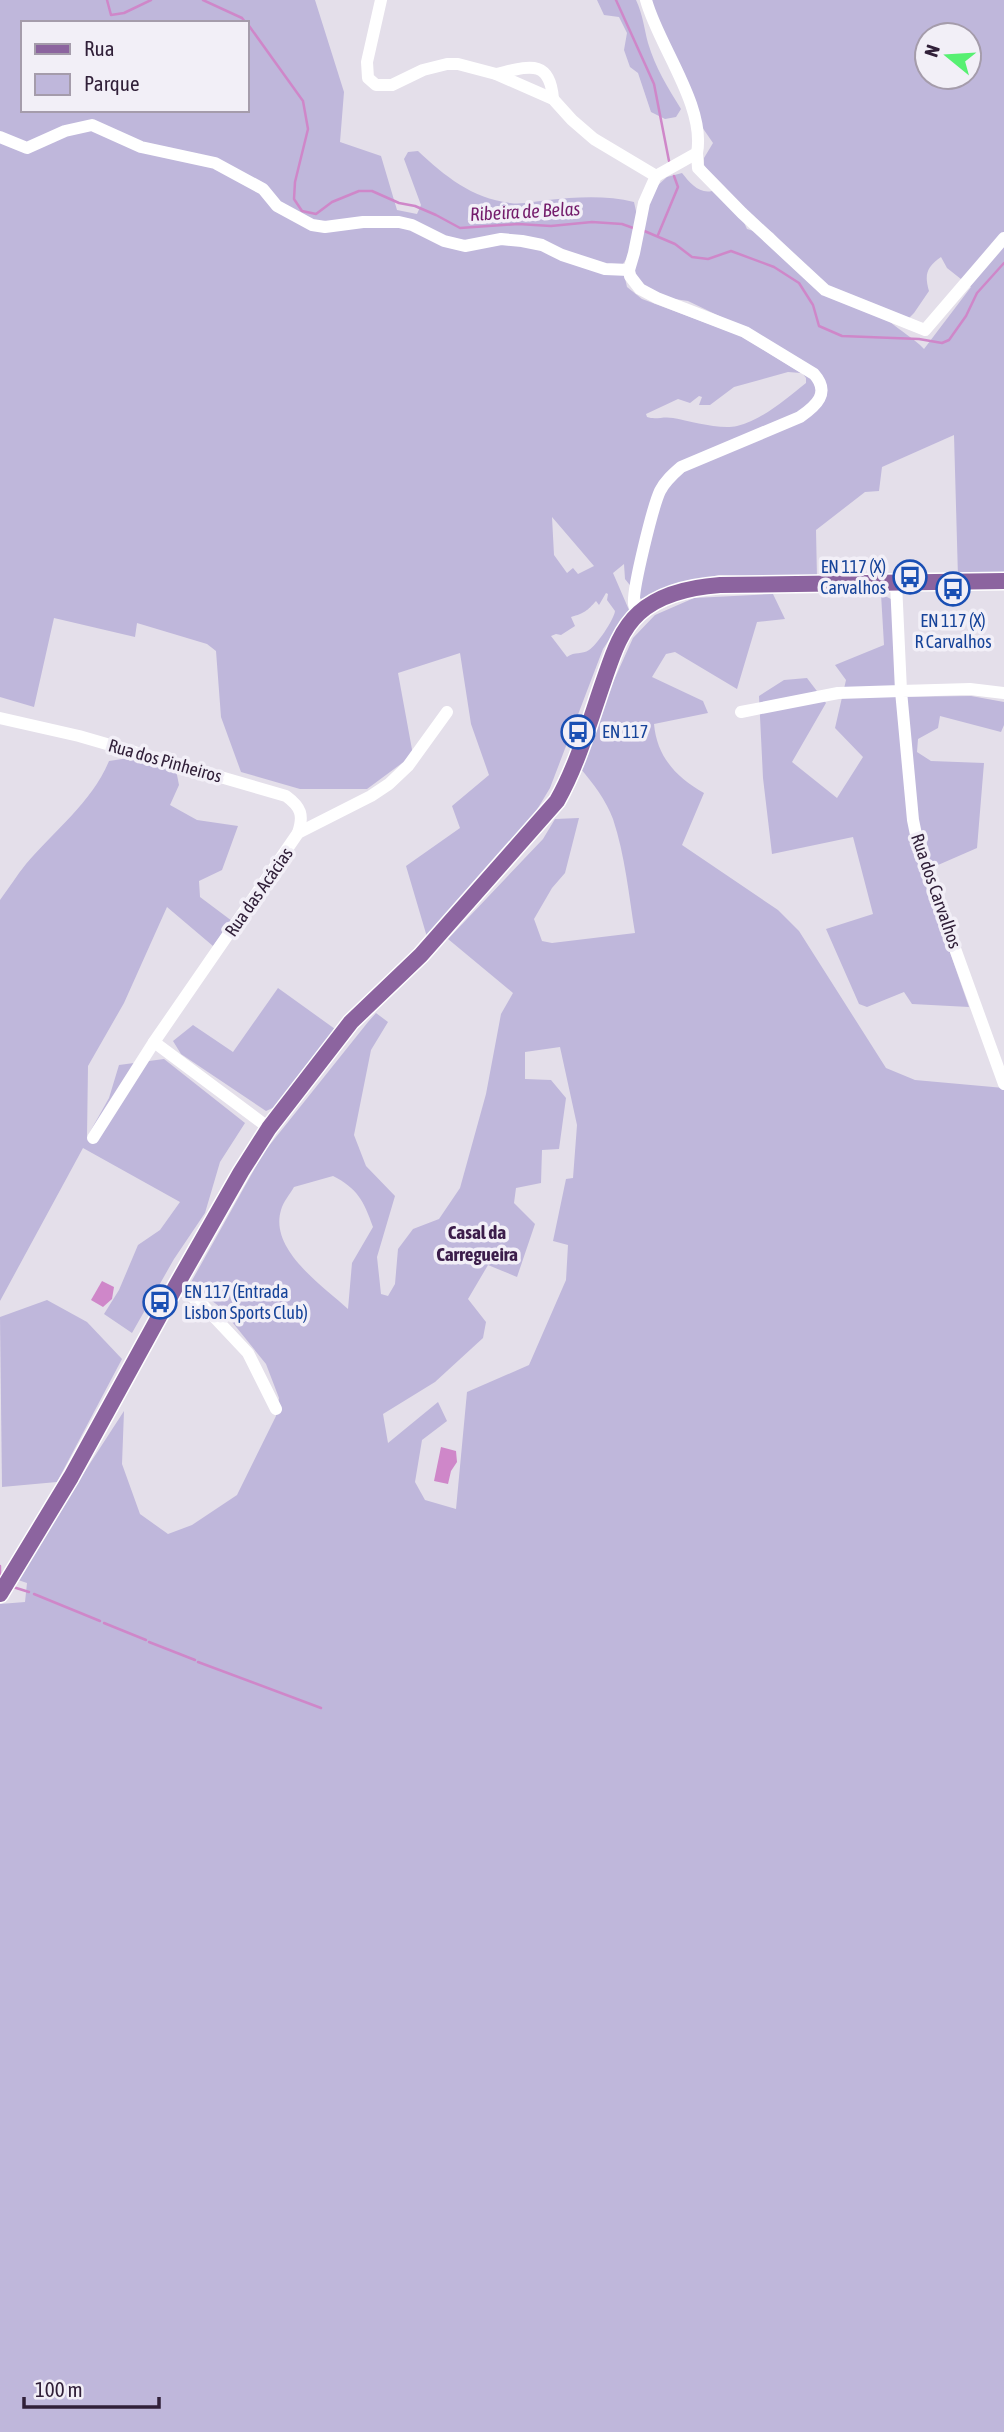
<svg xmlns="http://www.w3.org/2000/svg" width="1004" height="2432" viewBox="0 0 1004 2432" font-family="'Asap Condensed',sans-serif">
  <style>
    .green { fill: #bfb7db; fill-rule: evenodd }
    .water { fill: #cf87c9 }
    .lines { fill: none; stroke-linecap: round; stroke-linejoin: round }
    .stream { stroke: #cf87c9; stroke-width: 2.5 }
    .major-casing { stroke: #fff; stroke-width: 19 }
    .minor { stroke: #fff; stroke-width: 12 }
    .major { stroke: #8c649f; stroke-width: 16 }
    .labels { text-anchor: middle; stroke-width: 7; stroke-linejoin: round; paint-order: stroke }
    .transit-label { font-size: 18px; fill: #164399; stroke: #f2eff7; text-anchor: start }
    .street-label { font-size: 18px; fill: #312039; stroke: #f2eff7 }
    .water-label { font-size: 19px; font-style: italic; fill: #741c6b; stroke: #f2eff7 }
    .neighbourhood-label { font-size: 19px; font-weight: bold; fill: #3c1d4b; stroke: #f2eff7 }
  </style>
  <rect width="100%" height="100%" fill="#e4dfea"/>
  <!-- green -->
  <g class="green">
    <path d="M0,0H315L344,92L340,142L381,156L397,210L417,214L421,205L404,159L408,152L418,151C445,176 471,198 510,203C522,205 536,201 548,200C575,197 607,195 634,202L638,220L628,257L622,265L627,287L642,299L741,336L801,373L788,372L734,387L710,405H699L702,397L699,396L690,403L678,399L646,414L647,417C656,420 663,416 673,418C690,421 720,430 737,426C762,420 786,399 806,383V378L803,374L740,326L688,301L668,298L640,284L634,269L649,202L657,186L667,177L682,173C690,183 699,194 712,191L741,216L747,229L760,233L807,279L889,321C900,331 914,338 924,349L971,287L947,268L941,257C927,267 924,274 929,291L914,313L908,319L829,288L791,253L773,233L750,217L716,182L704,165V158L713,143L702,127L650,0H1004V576L958,577L954,435L882,467L879,491L865,492L816,530L817,579L719,575L683,583L641,599L625,579L624,564L613,573L629,610L603,649L550,788L523,833L427,937L406,866L460,828L452,806L489,775L471,724L460,653L398,673L413,755L367,789H300L241,772L221,717L216,651L207,644L137,623L135,637L54,618L34,707L0,697ZM23,23H247V110H23ZM927,35H969V77H927ZM552,517L594,566L578,574L573,568L567,573L554,555ZM606,593L608,594L607,600L615,611C614,620 596,646 589,650C582,655 575,651 567,657L551,636L556,634L561,635L575,626L571,617C585,613 587,611 596,601L599,605Z"/>
    <path d="M597,0H636C643,15 644,28 648,43C655,67 668,88 681,109L676,117L665,119L651,112L638,73L630,67L624,50L627,33L619,17L604,15Z"/>
    <path d="M773,594L785,619L757,622L737,689L675,652L666,654L652,677L703,701L708,713L654,724C657,757 676,777 704,793L682,845L778,910L799,931L886,1068L915,1080L1004,1088V2432H0V1604L25,1602L27,1583L15,1579L124,1411L122,1464L140,1514L168,1534L192,1525L237,1495L276,1416L279,1398L266,1364L220,1307L190,1284L264,1152L368,1022L376,1013L388,1022L371,1050L354,1135L366,1166L395,1196L377,1257L381,1294L388,1296L395,1284L398,1249L413,1229L439,1219L460,1188L486,1094L501,1014L513,993L448,939L543,839L555,819L579,818L565,873L552,888L534,919L542,941L552,943L635,933C629,896 625,855 613,819C606,800 593,783 580,768L596,720L633,638L655,615L694,598ZM560,1047L577,1125L573,1178L566,1179L553,1241L568,1245L566,1280L529,1365L467,1392L456,1509L425,1500L415,1482L422,1440L447,1421L438,1402L388,1443L383,1414L435,1382L483,1338L486,1322L468,1299L488,1265L517,1277L535,1224L514,1203L516,1188L541,1183L542,1150L559,1149L566,1098L551,1080L525,1079V1052ZM333,1176C357,1188 364,1201 373,1227L352,1263L348,1309C323,1286 269,1250 281,1210C283,1202 290,1194 294,1187Z"/>
    <polygon points="881,594 893,600 896,697 971,696 1004,702 1004,725 1001,732 940,716 938,728 918,739 917,752 931,761 984,763 977,848 922,872 969,1007 912,1004 904,992 867,1007 859,1004 826,929 873,914 853,837 772,854 763,778 759,696 784,680 807,678 826,703 792,762 837,798 863,757 835,728 846,680 835,665 884,645"/>
    <path d="M129,758L176,770L179,785L170,805L197,820L238,826L222,870L199,881L200,897L232,921L213,946L167,907L124,1003L88,1066L87,1137L109,1098L119,1065L164,1059L245,1123L220,1162L205,1213L174,1259L132,1333L104,1314L119,1290L138,1245L160,1230L180,1202L83,1148L0,1301V900C9,888 17,875 26,864C54,831 92,802 109,761Z"/>
    <polygon points="278,988 335,1029 277,1106 266,1111 181,1054 173,1041 193,1025 233,1052"/>
    <polygon points="47,1300 87,1322 122,1359 57,1482 2,1487 0,1317"/>
  </g>
  <!-- water -->
  <g class="water">
    <polygon points="102,1281 114,1287 112,1299 103,1307 91,1300"/>
    <polygon points="441,1447 456,1451 457,1462 451,1471 448,1484 434,1481"/>
  </g>
  <g class="lines">
    <!-- stream -->
    <g class="stream">
      <polyline points="107,0 111,15 124,13 151,0"/>
      <polyline points="203,0 242,18 246,23"/>
      <polyline points="616,0 654,84 669,161"/>
      <polyline points="247,23 303,101 308,129 295,182 294,199 302,211 316,214 332,202 359,191 372,191 399,203 415,206 436,215 460,228 518,224 551,226 592,222 622,224 636,229"/>
      <polyline points="642,230 675,244 692,257 708,259 731,251 774,267 799,283 813,305 819,326 842,336 919,339 942,343 949,340 966,316 977,293 1004,263"/>
      <polyline points="658,235 678,187 674,176"/>
      <polyline points="0,1566 0,1581"/>
      <polyline points="13,1587 29,1592"/>
      <polyline points="34,1594 100,1621"/>
      <polyline points="104,1623 146,1640"/>
      <polyline points="149,1642 195,1660"/>
      <polyline points="198,1662 321,1708"/>
    </g>
    <defs>
      <path id="major" d="M0,1594L71,1477L176,1286L241,1172L269,1128L351,1022L421,955L557,801C578,764 590,720 604,680C612,657 620,630 639,613C660,594 693,587 720,585L1004,581"/>
    </defs>
    <!-- major casing -->
    <use href="#major" class="major-casing"/>
    <!-- minor -->
    <g class="minor">
      <polyline points="381,0 367,62 368,78 376,85 392,85 423,70 447,64 458,64 496,74 553,99 572,120 594,139 656,176"/>
      <path d="M496,74C527,67 550,57 553,99"/>
      <polyline points="0,137 27,148 65,131 92,125 141,147 215,163 263,189 277,206 312,225 325,227 363,222 399,222 412,225 444,241 465,246 501,239 522,241 542,245 562,255 605,269 629,270"/>
      <polyline points="697,153 698,168 742,213 825,290 925,330 1004,238"/>
      <path d="M638,614C637,611 634,606 634,604C632,590 653,506 660,491C665,481 673,474 681,467L800,417C816,406 831,393 814,374L745,332L657,298L640,289L630,276L629,270L634,253L644,203L656,176L697,153C706,106 658,45 646,0"/>
      <polyline points="1004,693 970,689 901,691 913,820 919,849 1004,1084"/>
      <polyline points="741,712 838,693 901,691 896,583"/>
      <path d="M0,718L79,736L286,796C301,807 304,815 298,833"/>
      <polyline points="269,1128 154,1042 298,833 371,796 389,784 408,766 447,712"/>
      <polyline points="93,1138 154,1042"/>
      <polyline points="176,1286 200,1302 248,1353 276,1409"/>
    </g>
    <!-- major -->
    <use href="#major" class="major"/>
  </g>
  <!-- icons -->
  <defs>
    <symbol id="bus-ring" viewBox="-11 -11 22 22"><circle r="9.5" fill="#f2eff7" stroke="#1a4fb4" stroke-width="1.5"/><path d="M-5-6H5V4H4V6H2V4H-2V6H-4V4H-5ZM-3.5-4V0h7V-4ZM-3.5 1.2v1.5H-2V1.2ZM2 1.2v1.5H3.5V1.2Z" fill="#1a4fb4"/></symbol>
  </defs>
  <g fill-rule="evenodd">
    <use href="#bus-ring" x="891" y="558" width="38" height="38"/>
    <use href="#bus-ring" x="934" y="570" width="38" height="38"/>
    <use href="#bus-ring" x="559" y="713" width="38" height="38"/>
    <use href="#bus-ring" x="141" y="1283" width="38" height="38"/>
  </g>
  <g class="labels">
    <!-- transit labels -->
    <g class="transit-label">
      <text x="886" y="573" text-anchor="end">EN 117 (X)<tspan x="886" dy="21">Carvalhos</tspan></text>
      <text x="953" y="627" text-anchor="middle">EN 117 (X)<tspan x="953" dy="21">R Carvalhos</tspan></text>
      <text x="602" y="738">EN 117</text>
      <text x="184" y="1298">EN 117 (Entrada<tspan x="184" dy="21">Lisbon Sports Club)</tspan></text>
    </g>
    <!-- street labels -->
    <g class="street-label">
      <text transform="translate(165 761) rotate(16)" y="6">Rua dos Pinheiros</text>
      <text transform="translate(936 891) rotate(71)" y="6">Rua dos Carvalhos</text>
      <text transform="translate(259 892) rotate(-55)" y="6">Rua das Acácias</text>
    </g>
    <!-- water labels -->
    <g class="water-label">
      <text transform="translate(525 211) rotate(-3)" y="7">Ribeira de Belas</text>
    </g>
    <!-- neighbourhood labels -->
    <g class="neighbourhood-label">
      <text x="477" y="1239">Casal da<tspan x="477" dy="22">Carregueira</tspan></text>
    </g>
  </g>
  <!-- legend -->
  <rect x="21" y="21" width="228" height="91" fill="#f2eff7" stroke="#a59cab" stroke-width="2"/>
  <rect x="35" y="44" width="35" height="10" fill="#8c649f" stroke="#a59cab" stroke-width="2"/>
  <text x="84" y="56" font-size="21" fill="#312039">Rua</text>
  <rect x="35" y="74" width="35" height="21" fill="#bfb7db" stroke="#a59cab" stroke-width="2"/>
  <text x="84" y="91" font-size="21" fill="#312039">Parque</text>
  <!-- north arrow -->
  <g transform="translate(948 56) rotate(288)"><circle r="33" fill="#f2eff7" stroke="#a59cab" stroke-width="2"/>
  <path d="M0-5L12 26L0 18L-12 26Z" fill="#57f072"/>
  <text y="-10" font-size="19" font-weight="bold" text-anchor="middle" fill="#312039">N</text>
  </g>
  <!-- scale -->
  <path d="M24 2397v10h135v-10" fill="none" stroke="#312039" stroke-width="3.5"/>
  <text x="35" y="2397" font-size="21" fill="#312039" stroke="#f2eff7" stroke-width="5" paint-order="stroke">100 m</text>
</svg>
